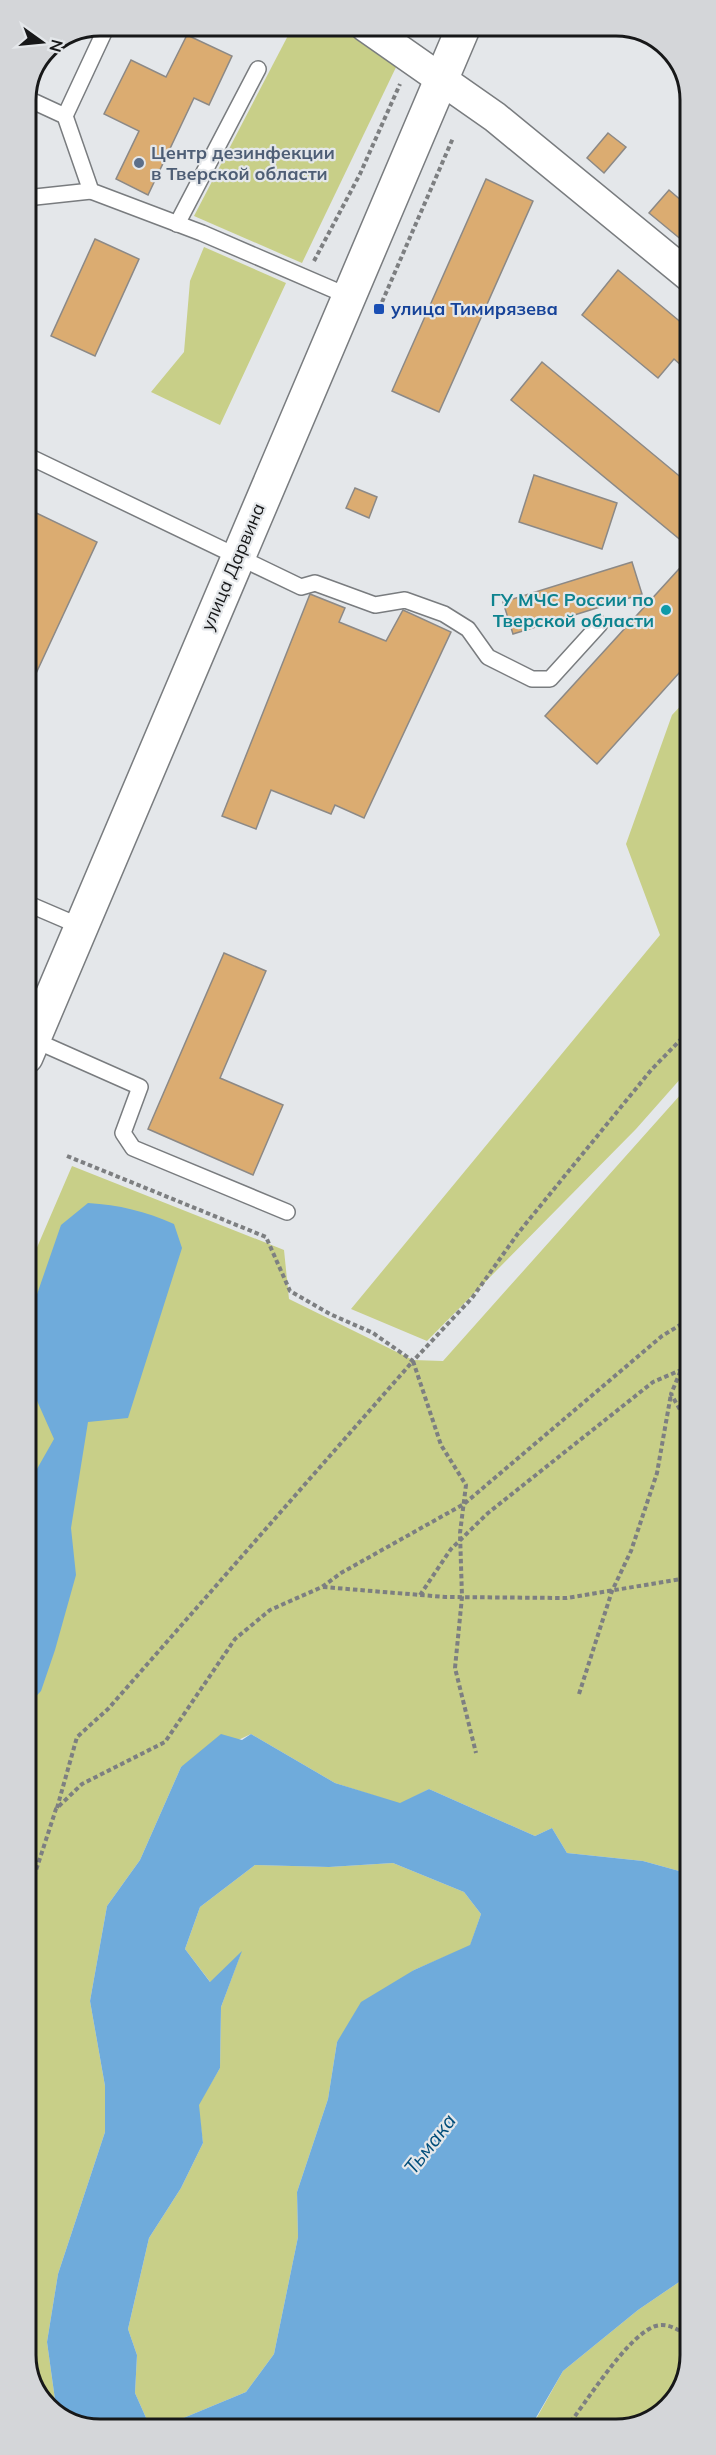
<svg xmlns="http://www.w3.org/2000/svg" width="716" height="2455" viewBox="0 0 716 2455" font-family="Mulish,sans-serif">
  <style>
    .green { fill: #c8cf88 }
    .water { fill: #6fabdb }
    .building { fill: #dbac71; stroke: #8c8986; stroke-width: 1.5 }
    .lines { fill: none; stroke-linecap: round; stroke-linejoin: round }
    .service-casing { stroke: #797c7f; stroke-width: 18 }
    .minor-casing { stroke: #797c7f; stroke-width: 33 }
    .secondary-casing { stroke: #797c7f; stroke-width: 36 }
    .path { stroke: #7d7f81; stroke-width: 4; stroke-dasharray: 4.5 3; stroke-linecap: butt }
    .service { stroke: #fff; stroke-width: 15 }
    .minor { stroke: #fff; stroke-width: 30 }
    .secondary { stroke: #fff; stroke-width: 33 }
    .service-dot { fill: #5c6f8a; stroke: #e4e7ea; stroke-width: 2 }
    .transit-dot { fill: #1a4fb4; stroke: #e4e7ea; stroke-width: 2 }
    .culture-dot { fill: #0f9aa8; stroke: #e4e7ea; stroke-width: 2 }
    .labels { text-anchor: middle; stroke-width: 4.5; stroke-linejoin: round; paint-order: stroke }
    .service-label { font-size: 18px; font-weight: bold; fill: #4e5e75; stroke: #e4e7ea; text-anchor: start }
    .transit-label { font-size: 18px; font-weight: bold; fill: #164399; stroke: #e4e7ea; text-anchor: start }
    .street-label { font-size: 18px; fill: #171819; stroke: #e4e7ea }
    .culture-label { font-size: 18px; font-weight: bold; fill: #0d838f; stroke: #e4e7ea; text-anchor: end }
    .water-label { font-size: 20px; font-style: italic; fill: #004d7a; stroke: #e4e7ea }
    .rim { fill: none; stroke: #171819; stroke-width: 3 }
  </style>
  <rect width="100%" height="100%" fill="#e4e7ea"/>
  <!-- green -->
  <g class="green">
    <polygon points="293,26 344,26 399,61 302,263 194,216"/>
    <polygon points="204,247 286,283 220,425 151,392 184,352 190,281"/>
    <polygon points="689,697 690,1068 636,1129 427,1341 351,1309 660,935 626,844 672,715"/>
    <polygon points="690,1084 690,1874 643,1861 567,1853 552,1828 535,1836 429,1789 400,1804 335,1783 251,1734 181,1767 140,1860 107,1906 90,2001 105,2086 105,2132 58,2274 47,2342 57,2414 51,2411 27,2370 26,1273 72,1166 284,1250 289,1299 413,1360 443,1361"/>
    <polygon points="393,1863 464,1892 481,1914 470,1946 414,1970 337,2042 328,2099 297,2192 298,2237 274,2354 246,2392 157,2429 151,2429 135,2393 137,2355 128,2329 149,2238 181,2188 203,2143 198,2105 220,2068 221,2007 241,1953 211,1983 185,1949 200,1907 255,1865 329,1867"/>
    <polygon points="690,2242 690,2355 675,2400 631,2428 531,2428 563,2371 638,2310 682,2280"/>
  </g>
  <!-- water -->
  <g class="water">
    <path d="M88,1203C119,1205 145,1211 174,1224L182,1248L128,1418L88,1422L71,1528L76,1575L55,1650L41,1691L27,1706L26,1478L33,1476L54,1439L26,1376V1326L61,1225Z"/>
    <polygon points="221,1734 242,1740 251,1734 335,1783 400,1803 429,1789 535,1836 552,1828 567,1853 643,1861 690,1874 690,2242 682,2280 638,2310 563,2371 530,2428 157,2429 246,2392 274,2354 298,2237 297,2192 328,2099 337,2042 361,2002 414,1970 470,1945 481,1914 464,1892 393,1863 329,1867 255,1865 200,1907 185,1949 210,1982 242,1951 221,2007 220,2068 199,2105 203,2143 181,2188 149,2238 128,2329 137,2355 135,2393 151,2429 95,2429 57,2414 47,2342 58,2274 105,2132 105,2086 90,2001 107,1906 140,1860 181,1767"/>
  </g>
  <!-- building -->
  <g class="building">
    <polygon points="187,35 232,56 209,105 194,98 148,195 116,179 139,131 104,114 131,60 166,77"/>
    <polygon points="608,133 626,147 604,173 587,158"/>
    <polygon points="486,179 533,201 439,412 392,391"/>
    <polygon points="669,190 689,207 689,246 649,213"/>
    <polygon points="95,239 139,259 95,356 51,336"/>
    <polygon points="618,270 689,329 689,372 674,359 658,378 582,315"/>
    <polygon points="542,362 689,484 689,547 511,400"/>
    <polygon points="534,475 617,503 602,549 519,522"/>
    <polygon points="355,488 377,497 369,518 346,508"/>
    <polygon points="26,508 97,542 26,695"/>
    <polygon points="689,558 689,662 597,764 545,716"/>
    <polygon points="632,562 642,594 513,634 503,602"/>
    <polygon points="310,594 345,608 339,622 386,641 403,610 451,632 364,818 335,805 331,814 271,790 256,829 222,816"/>
    <polygon points="224,953 266,971 220,1078 283,1105 253,1175 148,1129"/>
  </g>
  <g class="lines">
    <defs>
      <g id="service">
        <polyline points="26,98 65,116 91,191 202,233 348,296"/>
        <polyline points="65,116 107,26"/>
        <polyline points="26,198 91,191"/>
        <polyline points="177,224 258,69"/>
        <polyline points="26,455 301,587 315,583 375,605 405,600 444,614 468,629 488,657 532,679 550,679 600,624"/>
        <polyline points="26,903 82,927"/>
        <polyline points="34,1040 140,1087 123,1133 133,1148 287,1212"/>
      </g>
      <polyline id="minor" points="365,26 495,117 689,276"/>
      <polyline id="secondary" points="26,1057 464,26"/>
    </defs>
    <!-- service casing -->
    <use href="#service" class="service-casing"/>
    <!-- minor casing -->
    <use href="#minor" class="minor-casing"/>
    <!-- secondary casing -->
    <use href="#secondary" class="secondary-casing"/>
    <!-- path -->
    <g class="path">
      <polyline points="314,261 360,174 400,84"/>
      <polyline points="379,309 453,138"/>
      <polyline points="67,1156 266,1237 290,1291 330,1314 373,1333 413,1361 472,1298 519,1232 585,1151 652,1069 690,1030"/>
      <polyline points="690,1360 681,1370 671,1394 690,1427"/>
      <polyline points="413,1361 441,1445 466,1485 460,1533 462,1597 455,1668 476,1753"/>
      <polyline points="323,1587 445,1597 567,1598 681,1579 690,1572"/>
      <polyline points="420,1595 451,1549 488,1513 653,1382 681,1370"/>
      <polyline points="579,1694 612,1591 631,1551 657,1473 671,1394"/>
      <polyline points="57,1808 77,1737 108,1709 413,1361"/>
      <polyline points="27,1898 56,1809 82,1784 165,1742 235,1639 270,1610 322,1587 341,1573 464,1504 662,1336 690,1319"/>
      <path d="M566,2428C586,2403 625,2339 653,2327C666,2321 680,2330 690,2338"/>
    </g>
    <!-- service -->
    <use href="#service" class="service"/>
    <!-- minor -->
    <use href="#minor" class="minor"/>
    <!-- secondary -->
    <use href="#secondary" class="secondary"/>
  </g>
  <!-- markers -->
  <circle class="service-dot" cx="139" cy="163" r="6"/>
  <rect class="transit-dot" x="373" y="303" width="12" height="12" rx="3"/>
  <circle class="culture-dot" cx="666" cy="610" r="6"/>
  <g class="labels">
    <!-- service labels -->
    <g class="service-label">
      <text x="151" y="159">Центр дезинфекции<tspan x="151" dy="21">в Тверской области</tspan></text>
    </g>
    <!-- transit labels -->
    <g class="transit-label">
      <text x="391" y="315">улица Тимирязева</text>
    </g>
    <!-- street labels -->
    <g class="street-label">
      <text transform="translate(233 567) rotate(-67)" y="6">улица Дарвина</text>
    </g>
    <!-- culture labels -->
    <g class="culture-label">
      <text x="654" y="606">ГУ МЧС России по<tspan x="654" dy="21">Тверской области</tspan></text>
    </g>
    <!-- water labels -->
    <g class="water-label">
      <text transform="translate(430 2144) rotate(-52)" y="7">Тьмака</text>
    </g>
  </g>
  <!-- crop -->
  <path d="M0 0H716V2455H0ZM100 36H616A64 64 0 0 1 680 100V2355A64 64 0 0 1 616 2419H100A64 64 0 0 1 36 2355V100A64 64 0 0 1 100 36Z" fill="#d4d6d9" fill-rule="evenodd"/>
  <path class="rim" d="M100 36H616A64 64 0 0 1 680 100V2355A64 64 0 0 1 616 2419H100A64 64 0 0 1 36 2355V100A64 64 0 0 1 100 36Z"/>
  <!-- north arrow -->
  <g transform="translate(42 42) rotate(105)" stroke="#e4e7ea" stroke-width="4.5" paint-order="stroke">
  <path d="M0-4.5L10 22L0 15L-10 22Z" fill="#171819"/>
  <text y="-9" font-size="16" font-weight="bold" text-anchor="middle" fill="#171819">N</text>
  </g>
</svg>
